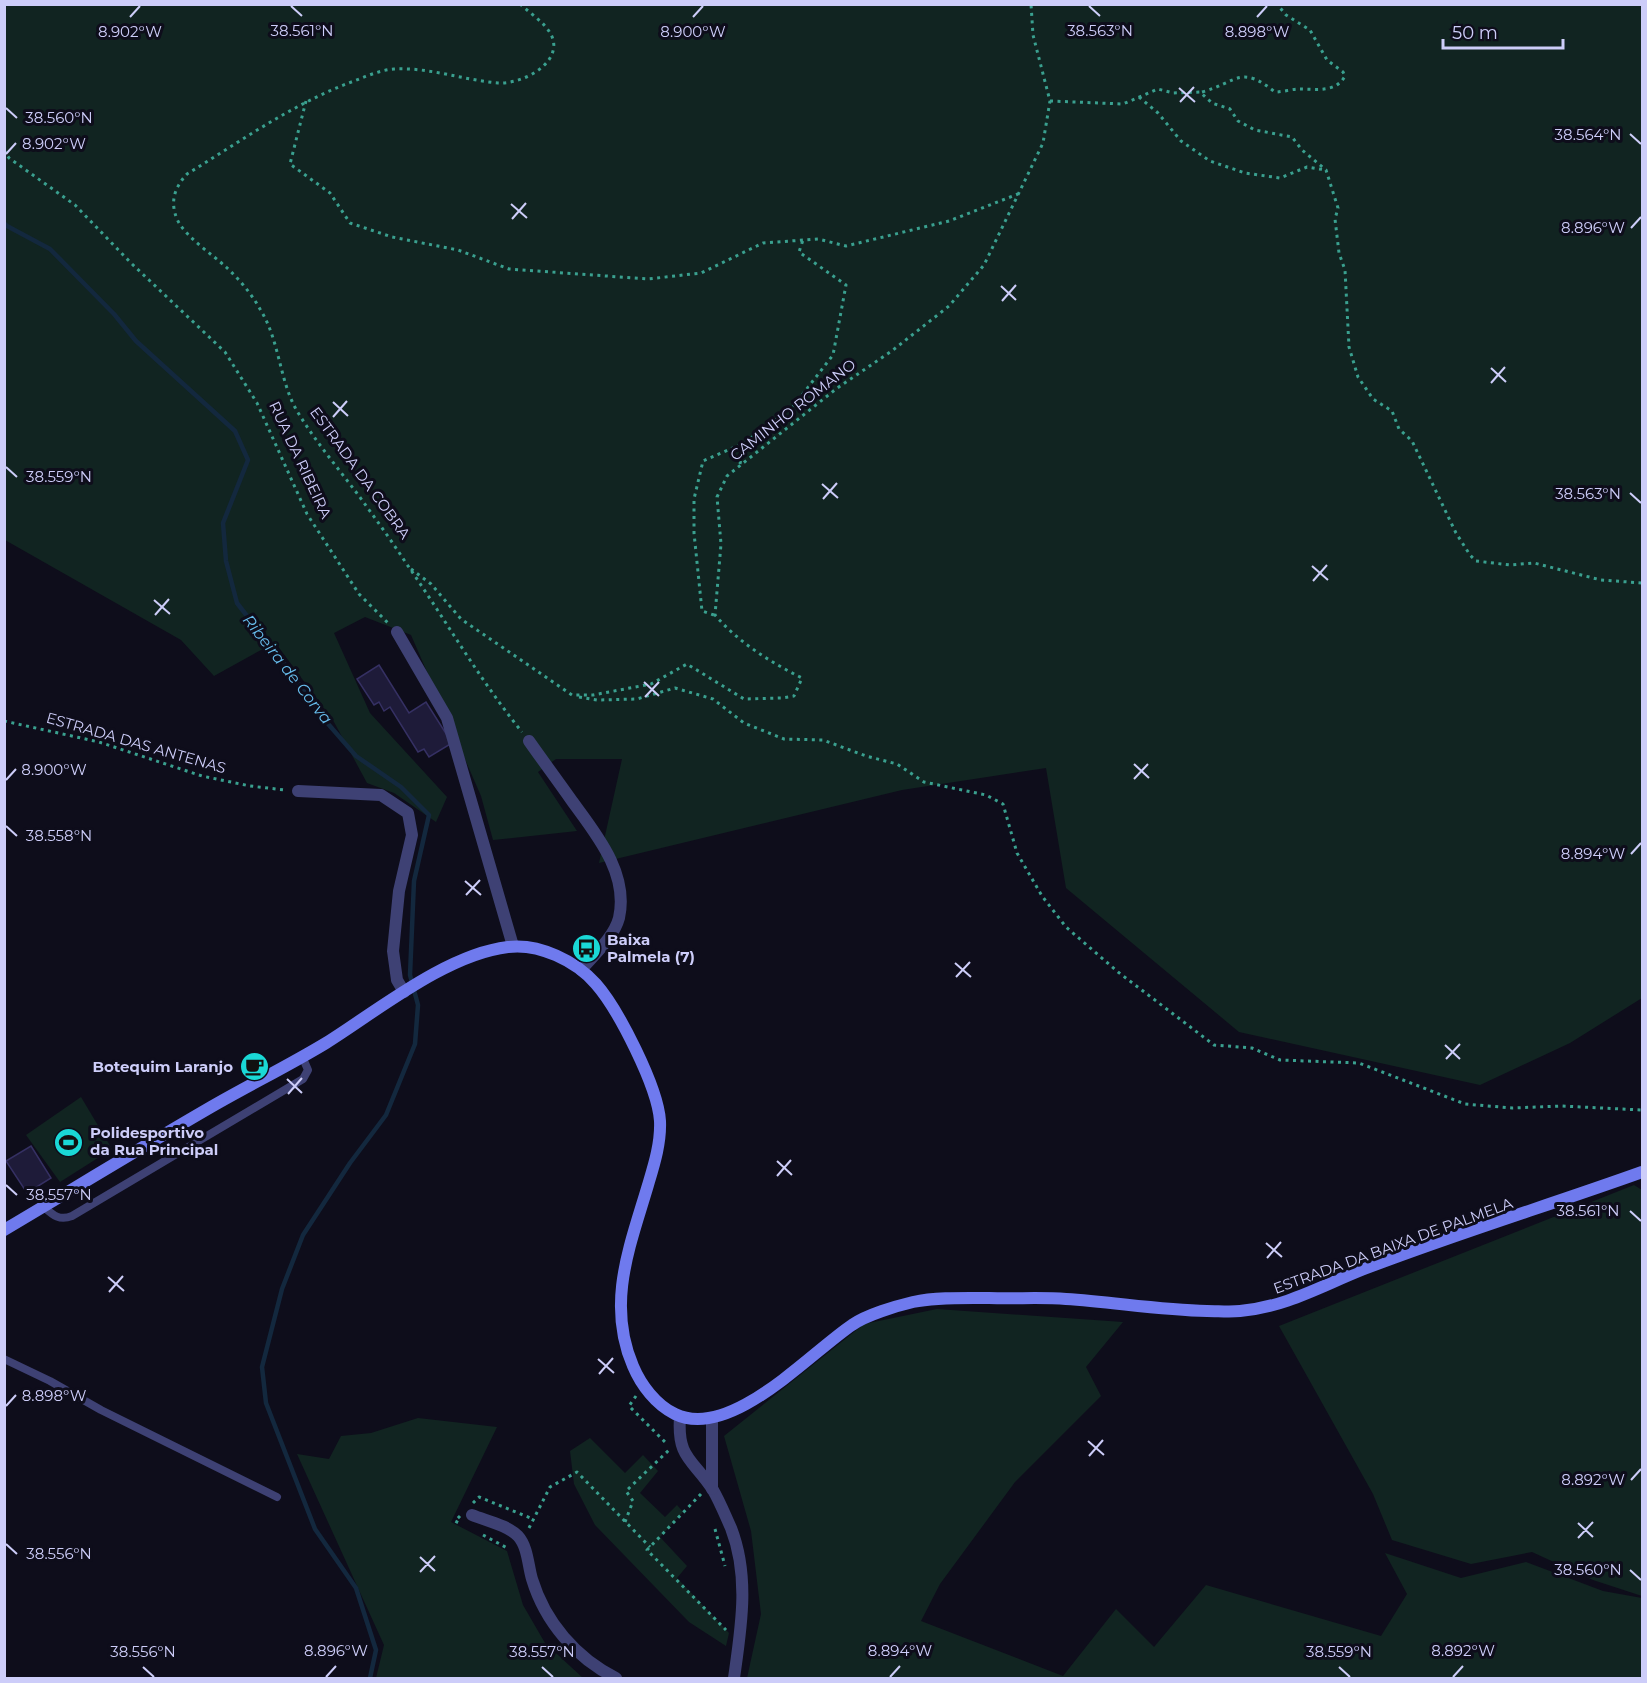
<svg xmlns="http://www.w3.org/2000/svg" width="1647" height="1683" viewBox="0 0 1647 1683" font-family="Montserrat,sans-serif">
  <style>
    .green { fill: #112421 }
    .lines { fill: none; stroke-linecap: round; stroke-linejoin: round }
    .stream { stroke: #13283e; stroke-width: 4.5 }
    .building { fill: #1e1b39; stroke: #353063; stroke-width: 1.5 }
    .path { stroke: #3aa08f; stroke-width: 3; stroke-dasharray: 3 4.5; stroke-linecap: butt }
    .lane { stroke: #3e4174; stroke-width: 8 }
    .street { stroke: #3e4174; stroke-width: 12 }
    .secondary { stroke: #6f7aee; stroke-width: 12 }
    .ticks { fill: none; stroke: #cdcdf9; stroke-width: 2 }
    .labels { text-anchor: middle; stroke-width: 6; stroke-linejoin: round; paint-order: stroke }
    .street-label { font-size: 15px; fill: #cdcdf9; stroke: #0e0d1b }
    .poi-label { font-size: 15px; font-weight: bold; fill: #cdcdf9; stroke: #0e0d1b; text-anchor: start }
    .water-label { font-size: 16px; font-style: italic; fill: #67bded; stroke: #0e0d1b }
    .ticks-label { font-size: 15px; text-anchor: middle; fill: #cdcdf9; stroke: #0e0d1b; stroke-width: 6; stroke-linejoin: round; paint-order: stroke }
  </style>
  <rect width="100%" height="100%" fill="#0e0d1b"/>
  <!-- green -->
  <g class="green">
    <polygon points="5,5 1642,5 1642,998 1570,1043 1480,1085 1239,1032 1066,888 1046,768 902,790 599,863 622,759 556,759 538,772 577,831 493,840 481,796 411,635 365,617 334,633 370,713 447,797 436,822 394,793 367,783 334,722 277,645 261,650 214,676 181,640 5,540"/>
    <polygon points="81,1097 112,1149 60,1182 26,1135"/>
    <polygon points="1634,1185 1642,1190 1642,1596 1593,1580 1532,1552 1471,1564 1392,1540 1373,1494 1279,1326"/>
    <polygon points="937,1309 1123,1322 1086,1367 1101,1396 1015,1482 940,1584 921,1621 1063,1676 1116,1609 1154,1647 1206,1585 1381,1636 1407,1594 1385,1553 1461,1578 1526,1562 1603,1591 1642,1598 1642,1678 747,1678 761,1614 751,1531 724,1436 864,1324"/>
    <polygon points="418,1418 497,1427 451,1522 507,1551 523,1605 545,1643 583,1678 376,1678 384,1645 297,1454 329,1459 341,1436 371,1433"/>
    <polygon points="590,1438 625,1473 643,1455 658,1471 640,1493 665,1517 677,1505 683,1512 660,1537 687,1566 677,1578 729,1633 726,1646 689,1622 595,1525 574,1484 570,1451"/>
  </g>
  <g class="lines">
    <!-- stream -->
    <polyline class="stream" points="4,223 7,226 50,249 114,314 136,341 235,431 248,460 223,523 226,561 237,603 289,670 323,718 356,756 401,787 429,815 414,881 410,975 418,1005 415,1044 386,1115 350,1163 303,1235 282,1289 262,1367 266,1403 315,1529 356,1588 376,1650 370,1678"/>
  </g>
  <!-- building -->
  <g class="building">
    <polygon points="379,665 409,713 426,702 452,743 429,757 424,749 418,752 390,707 384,711 379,702 374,705 357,679"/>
    <polygon points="31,1146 51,1178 27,1193 6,1161"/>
  </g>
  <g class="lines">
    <!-- path -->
    <g class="path">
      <path d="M520,4C534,17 561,32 552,54C545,72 516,84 498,83C463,80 429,67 394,69C380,70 367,76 354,81C294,103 241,141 187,174C174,188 170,202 177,219C185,237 212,254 226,267C239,279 251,293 260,309C280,341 279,380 297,411C315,441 338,468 359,496C375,518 391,540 406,563C445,619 479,679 522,732"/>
      <path d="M1202,92C1238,82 1240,64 1275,92C1283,92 1292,89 1300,89C1316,89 1336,93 1345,76L1343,72L1327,60L1310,30L1286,15L1277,4"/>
      <polyline points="1139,97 1158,113 1181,141 1210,161 1245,173 1280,178 1307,167 1326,170"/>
      <polyline points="306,101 290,164 330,193 350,223 392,237 458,250 509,269 648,279 701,273 763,243 818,239 846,246 949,221 1018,194"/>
      <polyline points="1050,101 1123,104 1158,89 1173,93 1200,92 1212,103 1230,109 1238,121 1255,130 1292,137 1302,150 1326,170 1338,208 1335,219 1339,253 1345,270 1349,347 1358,377 1373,399 1392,411 1399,429 1412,441 1456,533 1470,555 1476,561 1510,565 1534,563 1601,580 1642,583"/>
      <polyline points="4,150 9,158 75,205 131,263 225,352 257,403 307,514 359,594 389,624"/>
      <polyline points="740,464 744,443 792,408 833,355 846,285 799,252 803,240"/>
      <path d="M411,569L431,584L461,619L572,695H593L651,684L687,664L744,699L782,698L794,696L802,678C770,662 738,642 715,615L721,544L717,497L727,476L836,389L893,350L949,306L984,265L1043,143L1050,101L1033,35L1031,4"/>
      <polyline points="714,615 702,611 694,533 694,499 703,461 744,443"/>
      <polyline points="579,697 597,700 637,699 675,688 713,699 744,723 784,739 823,740 866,756 897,764 924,782 986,795 1003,804 1017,853 1042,896 1066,927 1118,972 1214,1045 1252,1048 1280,1060 1359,1063 1465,1104 1512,1108 1562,1106 1642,1110"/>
      <polyline points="4,721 99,742 202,776 250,786 285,790"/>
      <polyline points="636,1396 629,1406 667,1444"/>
      <polyline points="701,1494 647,1550 726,1630"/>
      <polyline points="473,1503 479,1497 533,1519"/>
      <polyline points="460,1516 455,1521 461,1524"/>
      <polyline points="625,1522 633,1501 626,1491 669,1450"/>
      <polyline points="529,1528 550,1487 577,1472 650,1547"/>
      <polyline points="715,1529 725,1566"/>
      <polyline points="483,1535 509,1549"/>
    </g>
    <!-- lane -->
    <g class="lane">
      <path d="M44,1207C53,1215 59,1221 72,1216L303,1079L308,1070L302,1056"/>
      <polyline points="4,1359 50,1381 101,1410 277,1497"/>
    </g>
    <!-- street -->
    <g class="street">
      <polyline points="397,632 447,718 513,946"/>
      <path d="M529,741C543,761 558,781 572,801C596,834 629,873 619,918C614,937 594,955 581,970"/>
      <polyline points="298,791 381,795 408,813 412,835 399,891 393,951 397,980 404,992"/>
      <path d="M680,1417C677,1459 693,1459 713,1490C720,1502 725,1515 731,1528C750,1577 741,1628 734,1678"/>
      <polyline points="712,1489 712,1419"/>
      <path d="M472,1515C487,1521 507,1525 518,1536C528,1547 528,1566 532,1579C545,1622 576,1658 616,1678"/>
    </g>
    <!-- secondary -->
    <path class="secondary" d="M4,1230C73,1189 142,1147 211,1107C249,1085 288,1066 326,1043C377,1011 447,954 508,947C539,943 576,961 596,984C618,1009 658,1087 660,1121C661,1143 654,1165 648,1185C630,1246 606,1303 633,1366C641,1385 656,1405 675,1414C730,1441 809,1354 852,1325C866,1315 896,1306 913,1302C937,1297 965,1298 989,1298C1015,1299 1041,1297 1066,1299C1113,1302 1160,1310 1207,1311C1218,1311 1230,1312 1240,1311C1286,1307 1321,1286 1364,1269C1455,1234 1550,1205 1642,1172"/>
  </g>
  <!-- ticks -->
  <path class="ticks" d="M291,6L302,16M1089,6L1100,16M130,17L140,6M693,17L703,6M1257,17L1267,6M1179,88L1195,102M1180,102L1194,87M6,108L17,118M1630,134L1641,144M6,154L16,143M511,204L527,218M512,219L526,203M1631,228L1641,217M1001,286L1016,300M1002,301L1016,285M1491,368L1506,382M1491,383L1505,367M333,402L348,416M333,417L347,401M6,467L17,477M822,484L838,498M1630,493L1641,503M823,499L837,483M1312,566L1328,580M1313,581L1327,565M154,600L170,614M155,615L169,599M644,682L659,696M645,697L659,682M1134,764L1149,778M1134,779L1148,764M6,780L16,769M6,826L17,836M1631,854L1641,843M465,881L481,895M466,895L480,880M955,963L971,977M956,977L970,962M1445,1045L1460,1059M1446,1059L1460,1044M287,1079L302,1093M288,1094L302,1078M777,1161L792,1175M777,1176L791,1160M6,1185L17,1195M1630,1211L1641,1221M1266,1243L1282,1257M1267,1258L1281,1242M108,1277L124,1291M109,1292L123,1276M598,1359L614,1373M599,1374L613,1358M6,1406L16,1395M1088,1441L1104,1455M1089,1456L1103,1440M1631,1480L1641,1469M1578,1523L1593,1537M1578,1538L1593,1522M6,1544L17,1554M420,1557L435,1571M1630,1570L1641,1580M420,1572L435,1556M143,1667L154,1677M542,1667L553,1677M1339,1667L1350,1677M326,1677L336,1666M890,1677L900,1666M1453,1677L1463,1666"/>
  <!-- icons -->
  <defs>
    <symbol id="bus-disc" viewBox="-11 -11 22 22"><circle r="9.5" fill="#1ad8d6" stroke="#0e0d1b"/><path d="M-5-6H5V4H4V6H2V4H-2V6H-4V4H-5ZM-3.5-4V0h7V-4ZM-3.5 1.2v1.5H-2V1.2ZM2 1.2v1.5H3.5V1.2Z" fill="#111"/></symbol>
    <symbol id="cafe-disc" viewBox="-11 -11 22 22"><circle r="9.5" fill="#1ad8d6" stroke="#0e0d1b"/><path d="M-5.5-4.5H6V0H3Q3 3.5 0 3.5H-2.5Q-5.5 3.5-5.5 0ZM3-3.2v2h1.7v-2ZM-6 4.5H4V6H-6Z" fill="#111"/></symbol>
    <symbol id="stadium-disc" viewBox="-11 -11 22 22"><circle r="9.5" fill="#1ad8d6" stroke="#0e0d1b"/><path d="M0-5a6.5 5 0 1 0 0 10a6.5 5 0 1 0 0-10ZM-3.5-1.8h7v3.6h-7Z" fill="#111"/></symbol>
  </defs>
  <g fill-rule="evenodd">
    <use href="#bus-disc" x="570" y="932" width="33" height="33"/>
    <use href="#cafe-disc" x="238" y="1050" width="33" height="33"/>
    <use href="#stadium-disc" x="52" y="1126" width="33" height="33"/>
  </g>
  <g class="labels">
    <!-- street labels -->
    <g class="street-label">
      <text transform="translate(793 410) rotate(-38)" y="5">CAMINHO ROMANO</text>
      <text transform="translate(300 460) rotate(65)" y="5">RUA DA RIBEIRA</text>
      <text transform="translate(360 473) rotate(54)" y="5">ESTRADA DA COBRA</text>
      <text transform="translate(136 743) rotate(16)" y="5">ESTRADA DAS ANTENAS</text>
      <text transform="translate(1393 1246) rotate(-20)" y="5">ESTRADA DA BAIXA DE PALMELA</text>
    </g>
    <!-- poi labels -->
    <g class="poi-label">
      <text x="607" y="945">Baixa<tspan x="607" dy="17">Palmela (7)</tspan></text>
      <text x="233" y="1072" text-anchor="end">Botequim Laranjo</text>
      <text x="90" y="1138">Polidesportivo<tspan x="90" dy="17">da Rua Principal</tspan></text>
    </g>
    <!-- water labels -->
    <g class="water-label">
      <text transform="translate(288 669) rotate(52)" y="6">Ribeira de Corva</text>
    </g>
  </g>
  <g class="ticks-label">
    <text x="302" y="36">38.561°N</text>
    <text x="1100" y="36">38.563°N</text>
    <text x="130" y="37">8.902°W</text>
    <text x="693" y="37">8.900°W</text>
    <text x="1257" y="37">8.898°W</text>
    <text x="59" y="123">38.560°N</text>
    <text x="1588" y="140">38.564°N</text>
    <text x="54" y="149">8.902°W</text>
    <text x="1593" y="233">8.896°W</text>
    <text x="59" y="482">38.559°N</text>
    <text x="1588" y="499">38.563°N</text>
    <text x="54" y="775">8.900°W</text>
    <text x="59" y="841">38.558°N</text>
    <text x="1593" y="859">8.894°W</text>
    <text x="59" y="1200">38.557°N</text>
    <text x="1588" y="1216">38.561°N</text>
    <text x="54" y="1401">8.898°W</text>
    <text x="1593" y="1485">8.892°W</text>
    <text x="59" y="1559">38.556°N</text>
    <text x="1588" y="1575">38.560°N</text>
    <text x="336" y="1656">8.896°W</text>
    <text x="900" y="1656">8.894°W</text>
    <text x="1463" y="1656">8.892°W</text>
    <text x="143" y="1657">38.556°N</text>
    <text x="542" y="1657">38.557°N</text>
    <text x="1339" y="1657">38.559°N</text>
  </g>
  <!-- border -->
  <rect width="1647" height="1683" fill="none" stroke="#cdcdf9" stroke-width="12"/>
  <!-- scale -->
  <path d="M1443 39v9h120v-9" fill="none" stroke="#cdcdf9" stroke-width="3"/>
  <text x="1452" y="39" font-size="18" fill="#cdcdf9" stroke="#0e0d1b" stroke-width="4.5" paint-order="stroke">50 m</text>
</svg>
